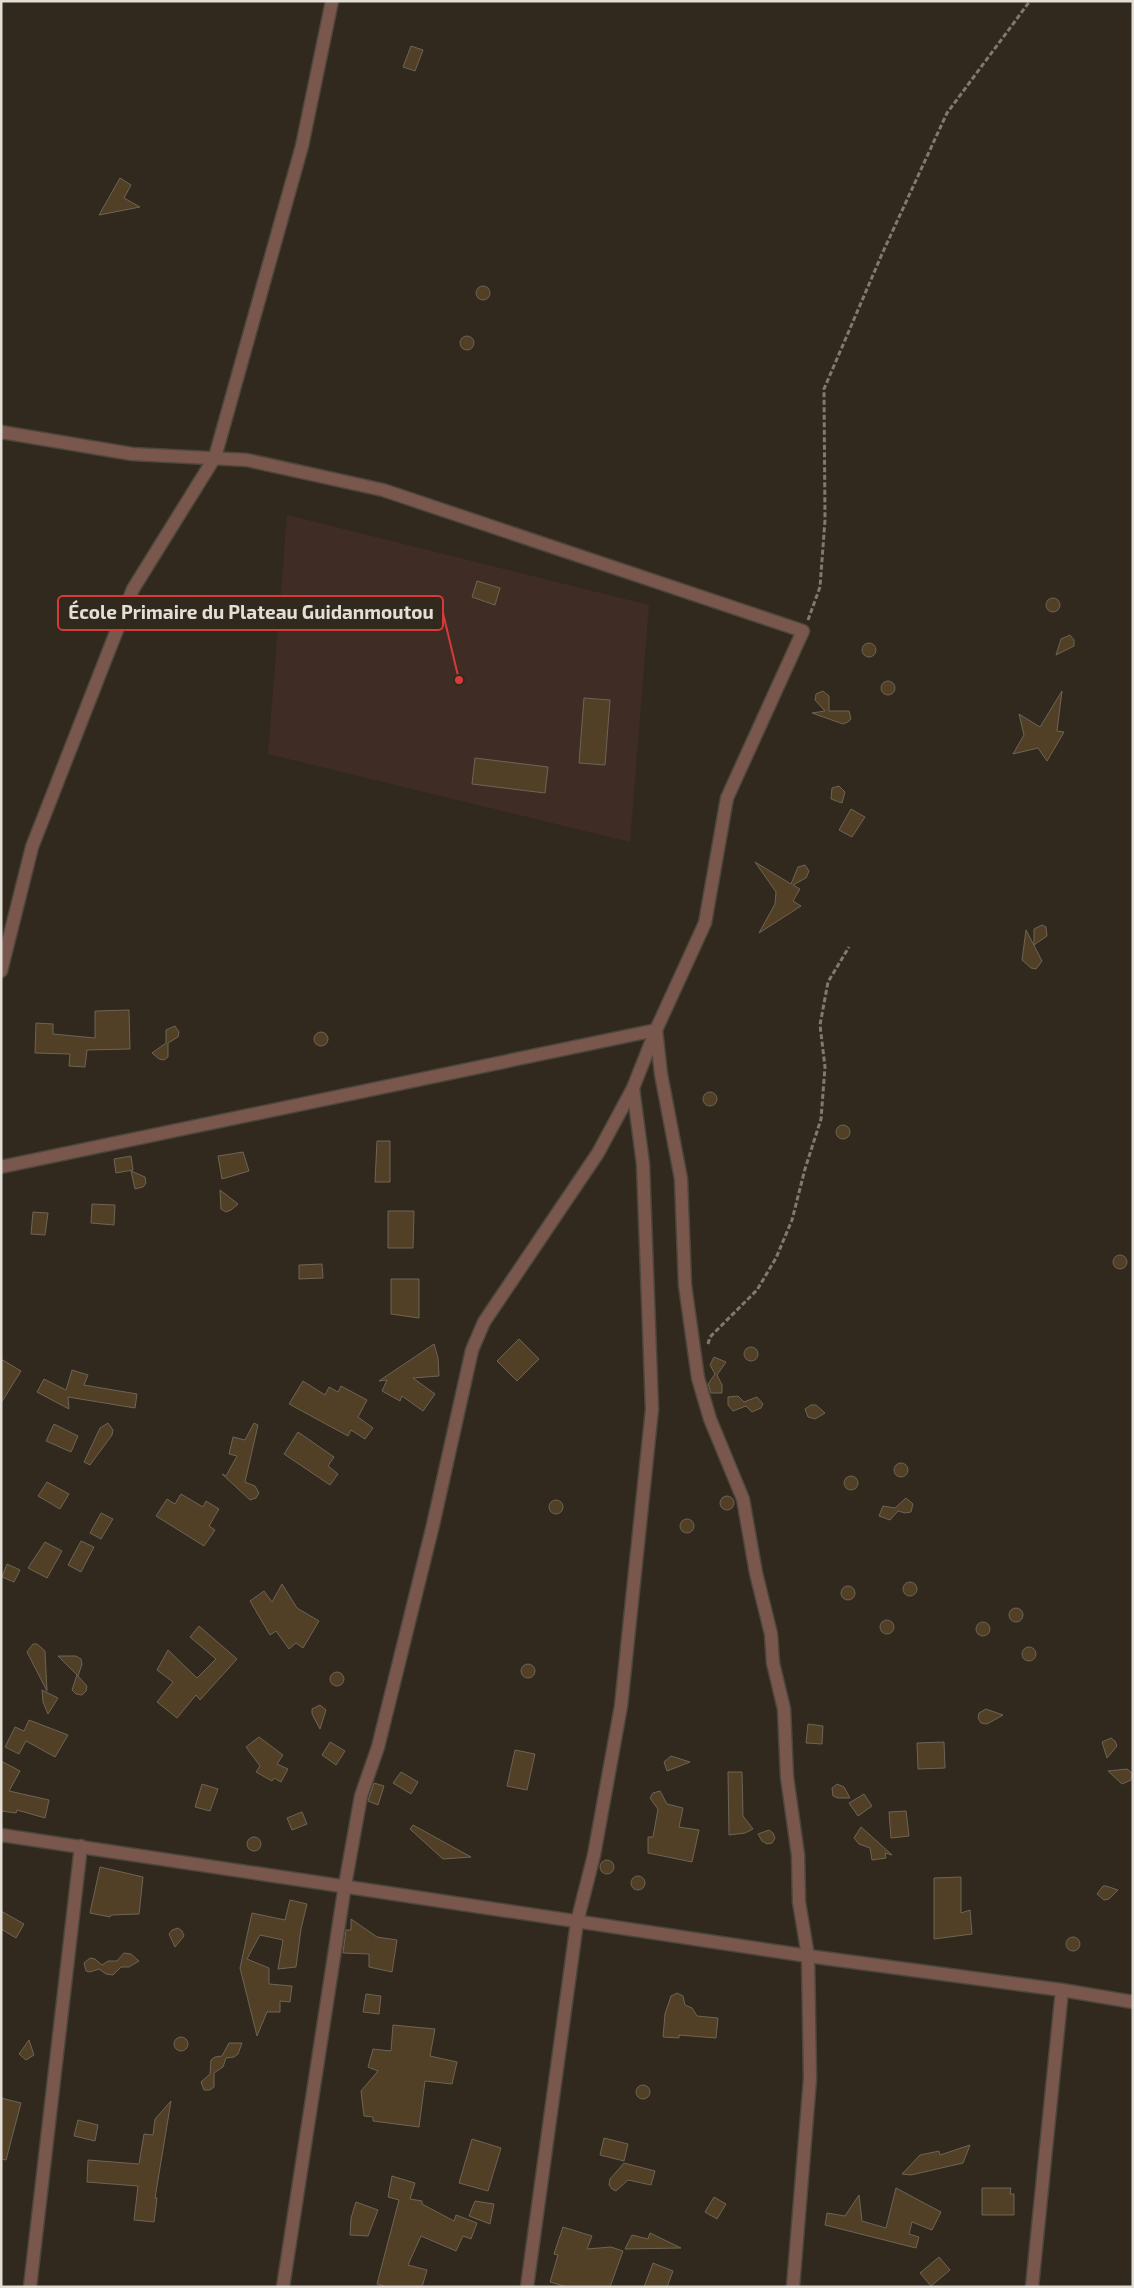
<svg xmlns="http://www.w3.org/2000/svg" width="1134" height="2288" viewBox="0 0 1134 2288" font-family="'Exo 2',sans-serif">
  <style>
    .industrial { fill: #3f2d25 }
    .building { fill: #514026; stroke: #6e6456 }
    .lines { fill: none; stroke-linecap: round; stroke-linejoin: round }
    .minor-casing { stroke: #4d463b; stroke-width: 15 }
    .path { stroke: #7f796f; stroke-width: 3; stroke-dasharray: 5 2.5; stroke-linecap: butt }
    .minor { stroke: #79574c; stroke-width: 12 }
    .leader { fill: none; stroke: #d73a39; stroke-width: 2 }
    .callout-dot { fill: #d73a39; stroke: #31291d; stroke-width: 2 }
    .callout { fill: #31291d; stroke: #d73a39; stroke-width: 2 }
    .callout-label { font-size: 19px; text-anchor: middle; font-weight: bold; fill: #e3ded6 }
  </style>
  <rect width="100%" height="100%" fill="#31291d"/>
  <!-- industrial -->
  <polygon class="industrial" points="287,515 649,605 630,842 268,754"/>
  <!-- building -->
  <g class="building">
    <polygon points="411,46 423,50 415,71 403,67"/>
    <polygon points="120,178 131,185 124,198 140,207 99,215"/>
    <circle cx="483" cy="293" r="7"/>
    <circle cx="467" cy="343" r="7"/>
    <polygon points="477,581 500,588 495,605 472,597"/>
    <circle cx="1053" cy="605" r="7"/>
    <polygon points="1070,635 1074,640 1074,646 1056,655 1061,639"/>
    <circle cx="869" cy="650" r="7"/>
    <circle cx="888" cy="688" r="7"/>
    <polygon points="823,691 829,696 829,711 849,711 851,719 848,722 843,724 812,713 825,711 815,700 816,694"/>
    <polygon points="1062,691 1057,731 1064,732 1047,761 1038,748 1013,754 1024,735 1019,714 1040,727"/>
    <polygon points="584,698 610,700 605,765 579,763"/>
    <polygon points="475,758 548,767 545,793 472,784"/>
    <polygon points="839,786 845,792 842,803 831,799 832,788"/>
    <polygon points="851,809 865,817 852,837 839,830"/>
    <polygon points="755,862 791,884 798,867 805,865 809,871 806,878 793,885 800,889 793,901 801,906 759,933 775,904 776,892"/>
    <polygon points="1042,925 1046,927 1047,936 1034,945 1034,929"/>
    <polygon points="1026,930 1042,961 1036,969 1031,968 1022,960"/>
    <polygon points="129,1010 130,1049 87,1050 85,1067 69,1066 70,1054 35,1053 36,1023 53,1024 53,1034 95,1038 95,1011"/>
    <polygon points="175,1026 179,1032 178,1037 168,1043 168,1057 164,1060 159,1059 152,1053 166,1043 166,1030"/>
    <circle cx="321" cy="1039" r="7"/>
    <circle cx="710" cy="1099" r="7"/>
    <circle cx="843" cy="1132" r="7"/>
    <polygon points="377,1141 390,1141 390,1182 375,1182"/>
    <polygon points="243,1152 249,1171 222,1179 218,1156"/>
    <polygon points="131,1156 133,1170 116,1173 114,1159"/>
    <polygon points="131,1171 145,1177 146,1183 143,1187 135,1189"/>
    <polygon points="220,1190 238,1204 231,1210 226,1212 221,1209"/>
    <polygon points="92,1204 115,1205 114,1225 91,1223"/>
    <polygon points="388,1211 414,1211 413,1248 388,1248"/>
    <polygon points="33,1212 48,1213 45,1235 31,1234"/>
    <circle cx="1120" cy="1262" r="7"/>
    <polygon points="322,1264 323,1278 299,1279 299,1265"/>
    <polygon points="391,1279 419,1279 419,1318 391,1314"/>
    <polygon points="519,1339 539,1359 517,1381 497,1361"/>
    <polygon points="434,1344 438,1358 439,1376 413,1378 435,1394 423,1411 402,1396 400,1401 382,1391 387,1380 379,1381"/>
    <circle cx="751" cy="1354" r="7"/>
    <polygon points="714,1357 726,1362 717,1375 722,1385 722,1393 711,1393 708,1384 715,1374 710,1365"/>
    <polygon points="1,1359 21,1371 1,1403"/>
    <polygon points="72,1370 88,1375 84,1385 137,1394 135,1408 68,1397 69,1409 37,1392 44,1379 66,1390"/>
    <polygon points="303,1381 325,1395 329,1387 338,1392 341,1386 367,1400 358,1417 373,1428 365,1439 351,1430 348,1436 289,1404"/>
    <polygon points="738,1396 744,1402 757,1397 763,1404 761,1408 752,1412 746,1406 733,1411 728,1405 728,1397"/>
    <polygon points="811,1405 816,1405 825,1413 815,1419 808,1417 805,1409"/>
    <polygon points="108,1423 113,1430 112,1435 90,1465 84,1462 100,1428"/>
    <polygon points="254,1423 258,1425 245,1482 255,1486 259,1493 256,1498 250,1500 222,1474 226,1476 237,1456 229,1454 233,1437 245,1440"/>
    <polygon points="54,1424 78,1436 71,1452 46,1441"/>
    <polygon points="298,1432 334,1457 328,1466 338,1474 330,1485 284,1454"/>
    <circle cx="901" cy="1470" r="7"/>
    <circle cx="851" cy="1483" r="7"/>
    <polygon points="47,1482 69,1494 60,1509 38,1496"/>
    <polygon points="181,1494 203,1507 206,1501 219,1509 209,1526 215,1530 204,1546 156,1516 167,1499 175,1504"/>
    <circle cx="727" cy="1503" r="7"/>
    <polygon points="906,1498 913,1504 911,1512 905,1513 898,1511 890,1520 879,1516 883,1506 895,1508"/>
    <circle cx="556" cy="1507" r="7"/>
    <polygon points="101,1513 113,1519 101,1539 90,1533"/>
    <circle cx="687" cy="1526" r="7"/>
    <polygon points="81,1541 94,1547 81,1572 68,1565"/>
    <polygon points="45,1542 62,1551 47,1578 28,1568"/>
    <polygon points="7,1564 20,1570 14,1582 2,1577"/>
    <circle cx="910" cy="1589" r="7"/>
    <polygon points="282,1584 297,1608 319,1621 303,1648 296,1643 289,1649 276,1631 270,1635 250,1601 264,1591 272,1602"/>
    <circle cx="848" cy="1593" r="7"/>
    <circle cx="1016" cy="1615" r="7"/>
    <circle cx="887" cy="1627" r="7"/>
    <circle cx="983" cy="1629" r="7"/>
    <polygon points="199,1626 237,1659 200,1700 196,1695 177,1718 157,1702 173,1682 157,1670 168,1650 197,1678 216,1659 190,1637"/>
    <polygon points="33,1644 37,1644 45,1651 47,1691 27,1652"/>
    <circle cx="1029" cy="1654" r="7"/>
    <polygon points="58,1656 76,1656 81,1659 82,1664 78,1676"/>
    <circle cx="528" cy="1671" r="7"/>
    <circle cx="337" cy="1679" r="7"/>
    <polygon points="77,1675 87,1686 86,1691 82,1695 76,1694 72,1690"/>
    <polygon points="42,1690 58,1698 48,1714 43,1702"/>
    <polygon points="320,1705 326,1710 320,1729 312,1714 312,1709"/>
    <polygon points="986,1709 1003,1715 987,1724 981,1723 978,1718 979,1713"/>
    <polygon points="29,1720 68,1735 55,1757 26,1741 19,1754 5,1747 15,1727 24,1731"/>
    <polygon points="808,1724 823,1726 822,1744 806,1743"/>
    <polygon points="259,1737 283,1755 277,1764 288,1769 281,1782 274,1778 272,1781 256,1772 260,1766 246,1747"/>
    <polygon points="1111,1738 1115,1741 1117,1746 1107,1758 1102,1742"/>
    <polygon points="330,1742 345,1751 336,1765 322,1755"/>
    <polygon points="944,1742 945,1768 918,1769 917,1743"/>
    <polygon points="515,1750 535,1754 527,1790 507,1786"/>
    <polygon points="671,1756 690,1762 667,1771 664,1762"/>
    <polygon points="1,1761 20,1771 9,1791 49,1800 45,1818 17,1810 16,1813 1,1811"/>
    <polygon points="1127,1769 1132,1773 1131,1780 1122,1784 1108,1771"/>
    <polygon points="401,1772 418,1782 411,1794 393,1783"/>
    <polygon points="728,1772 742,1772 743,1816 753,1829 745,1833 729,1835"/>
    <polygon points="374,1783 384,1786 378,1805 368,1801"/>
    <polygon points="202,1784 218,1789 210,1811 195,1807"/>
    <polygon points="837,1784 844,1787 850,1798 838,1798 833,1796 832,1788"/>
    <polygon points="660,1791 667,1804 683,1808 679,1827 699,1830 692,1862 648,1853 648,1837 653,1837 658,1809 650,1798 653,1793"/>
    <polygon points="864,1794 872,1806 858,1816 849,1803"/>
    <polygon points="906,1811 909,1836 891,1838 889,1812"/>
    <polygon points="302,1812 307,1824 292,1830 287,1818"/>
    <polygon points="413,1825 471,1857 443,1859 410,1829"/>
    <polygon points="861,1827 870,1835 892,1855 885,1853 886,1858 872,1860 870,1848 859,1844 854,1838"/>
    <polygon points="769,1830 773,1833 775,1838 772,1843 767,1844 762,1841 758,1834"/>
    <circle cx="254" cy="1844" r="7"/>
    <circle cx="607" cy="1867" r="7"/>
    <polygon points="100,1867 143,1877 139,1914 111,1915 110,1917 90,1913"/>
    <circle cx="638" cy="1883" r="7"/>
    <polygon points="961,1877 961,1913 970,1910 972,1934 934,1939 934,1878"/>
    <polygon points="1103,1886 1106,1886 1118,1890 1109,1899 1104,1900 1097,1894"/>
    <polygon points="290,1900 307,1904 301,1929 296,1967 278,1969 283,1940 260,1935 247,1959 269,1968 269,1984 292,1986 290,2002 280,2001 280,2012 267,2012 257,2036 240,1968 252,1913 285,1920"/>
    <polygon points="1,1911 24,1924 16,1938 1,1929"/>
    <polygon points="351,1919 377,1937 397,1940 392,1972 369,1967 369,1954 343,1953 346,1930 351,1930"/>
    <polygon points="178,1928 182,1931 184,1936 175,1947 169,1934 172,1930"/>
    <circle cx="1073" cy="1944" r="7"/>
    <polygon points="124,1953 131,1954 139,1961 129,1967 121,1967 113,1975 106,1974 99,1969 90,1972 86,1971 84,1963 90,1958 95,1959 102,1965 108,1961 117,1961"/>
    <polygon points="677,1993 683,1996 685,2005 692,2008 697,2016 718,2018 716,2038 679,2035 679,2038 663,2037 665,2014 671,1996"/>
    <polygon points="366,1994 381,1996 379,2014 363,2012"/>
    <polygon points="393,2025 435,2029 430,2056 457,2062 452,2084 425,2081 419,2127 373,2121 373,2117 364,2116 361,2091 378,2071 368,2067 373,2049 391,2051"/>
    <circle cx="181" cy="2044" r="7"/>
    <polygon points="29,2040 34,2055 26,2060 19,2054"/>
    <polygon points="229,2043 242,2043 238,2054 234,2057 226,2058 223,2067 214,2073 214,2087 210,2090 204,2090 201,2082 210,2074 211,2060 215,2057 222,2056"/>
    <circle cx="643" cy="2092" r="7"/>
    <polygon points="1,2098 21,2103 6,2160 1,2159"/>
    <polygon points="171,2101 155,2198 157,2198 154,2222 134,2220 138,2186 87,2182 88,2160 139,2164 144,2134 153,2135 155,2119"/>
    <polygon points="78,2120 98,2125 95,2141 74,2136"/>
    <polygon points="604,2138 628,2144 624,2161 600,2155"/>
    <polygon points="472,2139 501,2148 488,2191 459,2183"/>
    <polygon points="970,2145 963,2163 911,2175 902,2174 920,2155 939,2151 940,2155"/>
    <polygon points="624,2163 655,2171 651,2185 628,2180 616,2191 612,2189 609,2185 610,2179"/>
    <polygon points="392,2176 415,2183 410,2199 422,2201 422,2204 454,2221 456,2215 477,2223 471,2239 463,2236 456,2251 421,2236 408,2265 427,2270 422,2287 387,2287 377,2284 399,2200 388,2197"/>
    <polygon points="896,2188 941,2212 932,2230 912,2222 909,2234 919,2237 916,2248 825,2225 827,2213 845,2216 859,2195 862,2221 886,2228"/>
    <polygon points="982,2188 1011,2188 1010,2194 1014,2194 1014,2215 982,2215"/>
    <polygon points="714,2197 726,2204 717,2219 705,2212"/>
    <polygon points="475,2201 494,2204 490,2224 469,2216"/>
    <polygon points="356,2202 378,2210 368,2236 350,2235 351,2218"/>
    <polygon points="563,2227 592,2236 587,2249 611,2247 623,2251 610,2287 567,2287 550,2282 558,2255 554,2254"/>
    <polygon points="650,2233 681,2248 625,2249 632,2235 648,2239"/>
    <polygon points="939,2257 950,2270 931,2286 920,2273"/>
    <polygon points="653,2263 673,2271 667,2287 644,2287"/>
  </g>
  <g class="lines">
    <defs>
      <g id="minor">
        <polyline points="1,432 132,454 247,460 383,490 803,631 727,798 705,923 656,1030 633,1088 598,1153 484,1322 472,1350 433,1525 378,1747 361,1796 345,1885 283,2287"/>
        <polyline points="1,971 32,847 133,589 215,457 302,146 332,1"/>
        <polyline points="1,1167 656,1030 661,1074 681,1179 685,1285 698,1378 710,1419 743,1499 756,1573 771,1634 773,1663 784,1709 787,1777 798,1855 799,1902 808,1956 810,2079 793,2287"/>
        <polyline points="1,1835 808,1956 1062,1990 1032,2287"/>
        <polyline points="1062,1990 1133,2002"/>
        <polyline points="30,2287 81,1846"/>
        <polyline points="527,2287 577,1922 594,1855 621,1706 652,1409 643,1164 633,1088"/>
      </g>
    </defs>
    <!-- minor casing -->
    <use href="#minor" class="minor-casing"/>
    <!-- path -->
    <g class="path">
      <polyline points="808,620 820,587 825,520 824,389 882,254 947,113 1030,1"/>
      <polyline points="708,1344 710,1337 757,1290 776,1258 792,1220 805,1169 821,1119 825,1067 820,1025 828,982 849,947"/>
    </g>
    <!-- minor -->
    <use href="#minor" class="minor"/>
  </g>
  <!-- callouts -->
  <path class="leader" d="M459 680L443 613"/>
  <circle class="callout-dot" cx="459" cy="680" r="5"/>
  <rect class="callout" x="58" y="596" width="385" height="34" rx="5"/>
  <g class="callout-label">
    <text x="251" y="619">École Primaire du Plateau Guidanmoutou</text>
  </g>
  <!-- border -->
  <rect width="1134" height="2288" fill="none" stroke="#e3ded6" stroke-width="5"/>
</svg>
